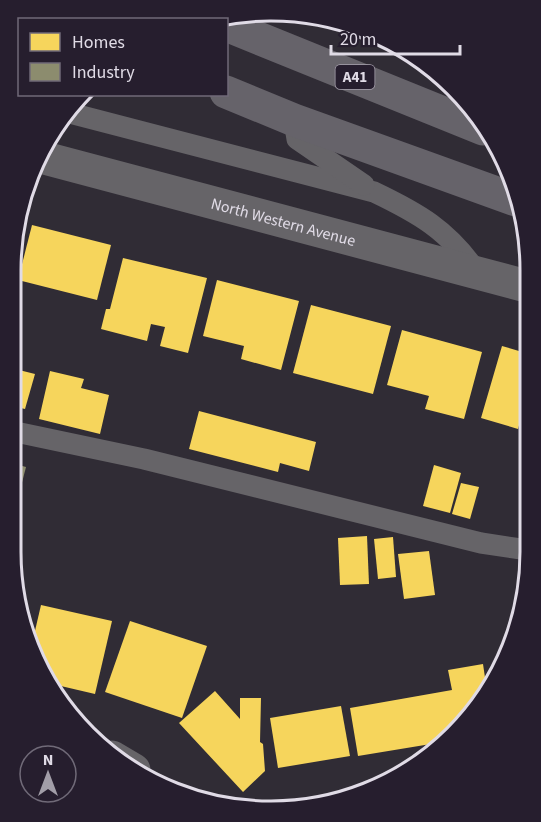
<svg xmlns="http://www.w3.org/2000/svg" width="541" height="822" viewBox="0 0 541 822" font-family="'Source Sans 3',sans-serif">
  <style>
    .homes { fill: #f6d55c }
    .industry { fill: #8c8c6e }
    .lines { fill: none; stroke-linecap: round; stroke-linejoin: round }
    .service { stroke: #666468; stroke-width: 21 }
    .minor { stroke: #666468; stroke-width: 33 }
    .trunk { stroke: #66636a; stroke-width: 33 }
    .labels { text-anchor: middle; stroke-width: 6; stroke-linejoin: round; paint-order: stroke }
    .shield { fill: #261e2e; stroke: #a8a2af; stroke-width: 1.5 }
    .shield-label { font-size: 15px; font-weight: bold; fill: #e0dbe6 }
    .street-label { font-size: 16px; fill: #e0dbe6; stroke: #261e2e }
    .rim { fill: none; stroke: #e0dbe6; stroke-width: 3 }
  </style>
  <rect width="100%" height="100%" fill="#302c35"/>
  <!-- homes -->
  <g class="homes">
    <polygon points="32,225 111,245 97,300 18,280"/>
    <polygon points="123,258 207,278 188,353 160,346 165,327 151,324 147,341 101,329 106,309 110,309"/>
    <polygon points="217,280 299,301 281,370 241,359 244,346 203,336"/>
    <polygon points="311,305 391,326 373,394 293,373"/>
    <polygon points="402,330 482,352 464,419 425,409 429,396 387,385"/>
    <polygon points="502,346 529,354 529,413 523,411 518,429 481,418"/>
    <polygon points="19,370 35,374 25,409 12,406"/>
    <polygon points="50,371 84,379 81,388 109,395 100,434 39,419"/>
    <polygon points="199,411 316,442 309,471 280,463 278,472 189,449"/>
    <polygon points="434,465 461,473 450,513 423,506"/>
    <polygon points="461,483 479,487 470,519 452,514"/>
    <polygon points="367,536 369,584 340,585 338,538"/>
    <polygon points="393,537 396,577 378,579 374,539"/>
    <polygon points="429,551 435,595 404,599 398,554"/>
    <polygon points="528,570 528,586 523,604 518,572"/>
    <polygon points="18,597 25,598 21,616"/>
    <polygon points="41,605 112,621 95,694 48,683 31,648"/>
    <polygon points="130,621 207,646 182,718 105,692"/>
    <polygon points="506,660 504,666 498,675 496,662"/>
    <polygon points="483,664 487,691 466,723 443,742 358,756 350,708 452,690 448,670"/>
    <polygon points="215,691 240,719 240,698 261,698 260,742 263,744 265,771 243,792 179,723"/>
    <polygon points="341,706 350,756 278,768 270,718"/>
  </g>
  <!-- industry -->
  <polygon class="industry" points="11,463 26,467 16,506 11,505"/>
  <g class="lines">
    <!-- service -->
    <g class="service">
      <path d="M66,112L374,192C418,213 448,230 476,271"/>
      <polyline points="294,120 297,139 364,185"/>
      <polyline points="11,431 144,459 481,543 528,550"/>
    </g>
    <!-- minor -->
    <g class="minor">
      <path id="s1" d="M37,156L530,287"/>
      <polyline points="112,757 134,770"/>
    </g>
    <!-- trunk -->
    <g class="trunk">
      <polyline points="226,25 483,129"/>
      <polyline points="226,92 294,120 516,200"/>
    </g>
  </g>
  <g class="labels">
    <!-- shield labels -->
    <rect class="shield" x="335.5" y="65" width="39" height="24" rx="4.5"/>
    <g class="shield-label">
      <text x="355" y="82">A41</text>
    </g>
    <!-- street labels -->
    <g class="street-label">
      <text dy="6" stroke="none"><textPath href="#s1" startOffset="255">North Western Avenue</textPath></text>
    </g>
  </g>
  <!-- crop -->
  <path d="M0 0H541V822H0ZM270 21H271A249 249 0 0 1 520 270V552A249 249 0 0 1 271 801H270A249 249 0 0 1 21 552V270A249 249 0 0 1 270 21Z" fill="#261e2e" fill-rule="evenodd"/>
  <path class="rim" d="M270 21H271A249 249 0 0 1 520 270V552A249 249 0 0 1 271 801H270A249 249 0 0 1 21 552V270A249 249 0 0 1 270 21Z"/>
  <!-- legend -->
  <rect x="18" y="18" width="210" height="78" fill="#261e2e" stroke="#706a78" stroke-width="1.5"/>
  <rect x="30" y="33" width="30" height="18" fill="#f6d55c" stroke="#706a78" stroke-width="1.5"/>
  <text x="72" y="48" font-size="18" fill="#e0dbe6">Homes</text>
  <rect x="30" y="63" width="30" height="18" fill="#8c8c6e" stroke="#706a78" stroke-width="1.5"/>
  <text x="72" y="78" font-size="18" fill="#e0dbe6">Industry</text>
  <!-- north arrow -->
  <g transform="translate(48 774)"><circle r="28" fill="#261e2e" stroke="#706a78" stroke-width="1.5"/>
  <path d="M0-4.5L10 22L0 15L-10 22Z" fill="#a29ea8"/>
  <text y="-9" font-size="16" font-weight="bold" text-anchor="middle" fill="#e0dbe6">N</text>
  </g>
  <!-- scale -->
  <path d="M331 45v9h129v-9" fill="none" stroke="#e0dbe6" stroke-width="3"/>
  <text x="340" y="45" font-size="18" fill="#e0dbe6" stroke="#261e2e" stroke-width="4.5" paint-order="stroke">20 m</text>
</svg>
